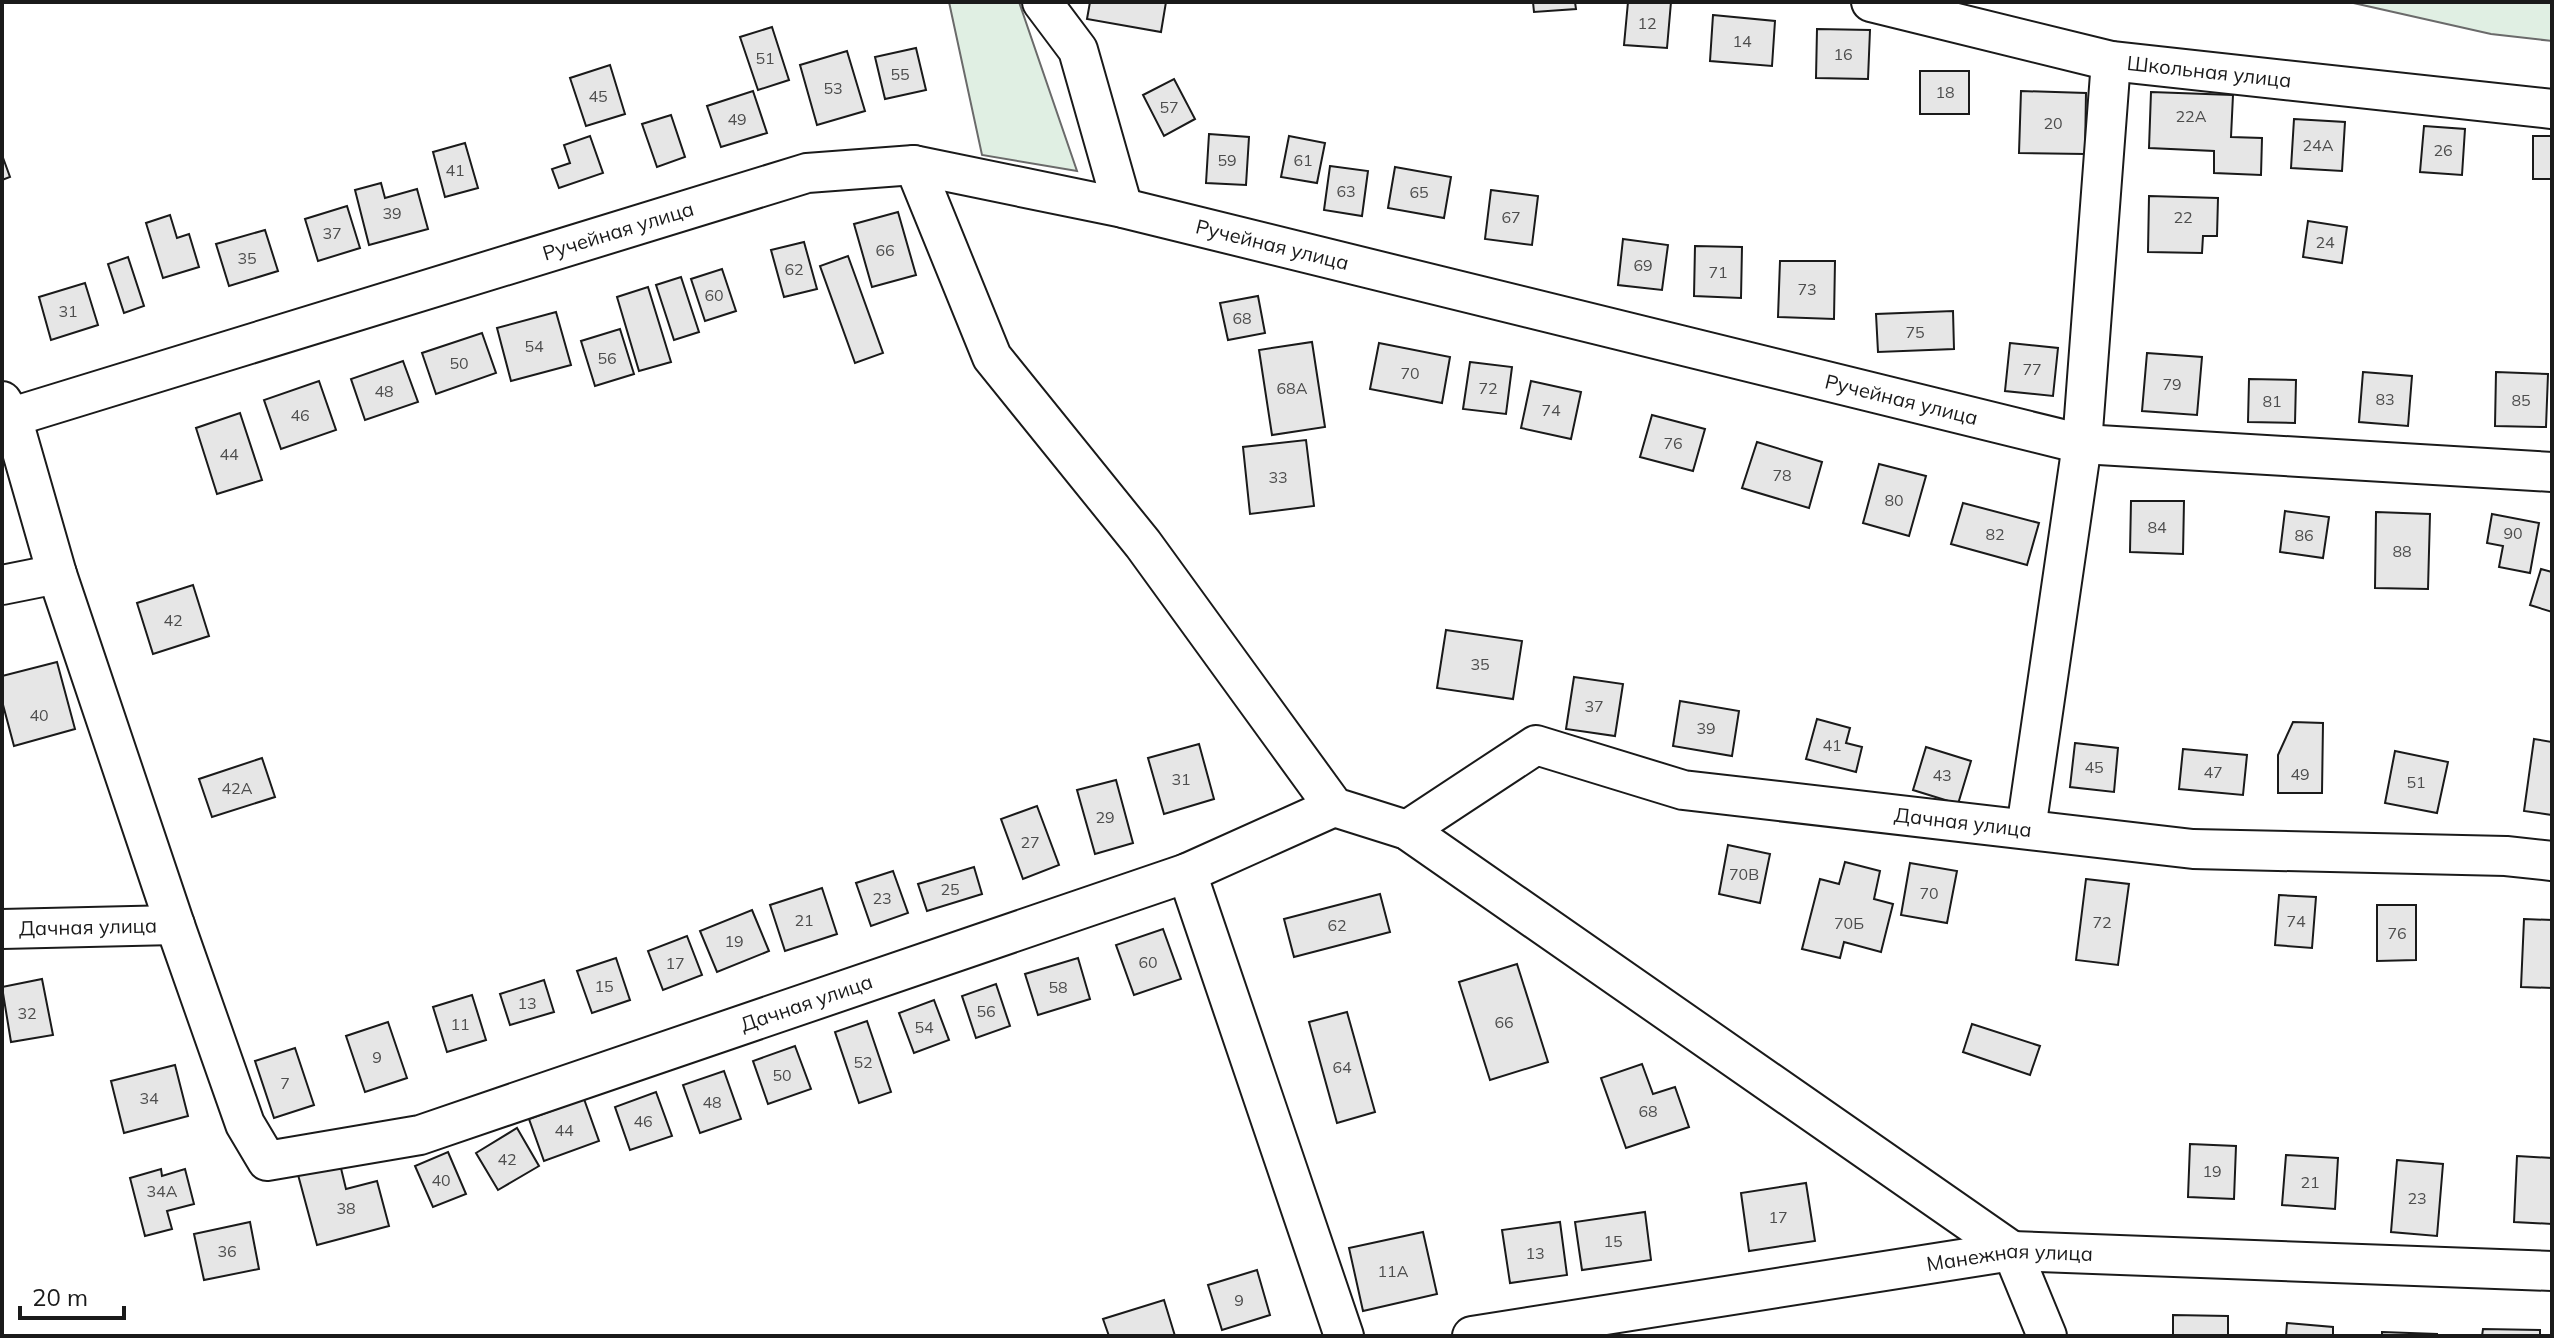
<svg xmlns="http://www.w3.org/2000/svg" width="2554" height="1338" viewBox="0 0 2554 1338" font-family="Mulish,sans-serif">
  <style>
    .green { fill: #e0efe3; stroke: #6a6a6a; stroke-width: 2 }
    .building { fill: #e6e6e6; stroke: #1a1a1a; stroke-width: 2 }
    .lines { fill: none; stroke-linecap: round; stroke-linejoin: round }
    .minor-casing { stroke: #1a1a1a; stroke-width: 42 }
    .minor { stroke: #fff; stroke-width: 38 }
    .labels { text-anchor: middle; stroke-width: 6; stroke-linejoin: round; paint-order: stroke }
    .number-label { font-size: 16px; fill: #4d4d4d }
    .street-label { font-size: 20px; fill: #1a1a1a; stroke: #fff }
  </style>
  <rect width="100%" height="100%" fill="#fff"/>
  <!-- green -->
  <g class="green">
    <polygon points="949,2 1019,2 1077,171 982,155"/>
    <polygon points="2349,2 2552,2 2552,41 2491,34"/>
  </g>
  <!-- building -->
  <g class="building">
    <polygon points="1090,2 1166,2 1161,32 1087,19"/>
    <polygon points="1533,2 1575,2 1576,9 1534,12"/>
    <polygon points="1628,2 1671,2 1667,48 1624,45"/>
    <polygon points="1713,15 1775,21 1772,66 1710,61"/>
    <polygon points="772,27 789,80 758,90 740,37"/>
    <polygon points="1817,29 1870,30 1868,79 1816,78"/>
    <polygon points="916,48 926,90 885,99 875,57"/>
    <polygon points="847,51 865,111 817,125 800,65"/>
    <polygon points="610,65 625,114 586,126 570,78"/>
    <rect x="1920" y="71" width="49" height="43"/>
    <polygon points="1174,79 1195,119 1164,136 1143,95"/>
    <polygon points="753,91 767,133 721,147 707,106"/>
    <polygon points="2021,91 2086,93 2085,154 2019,153"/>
    <polygon points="2151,92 2233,95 2231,137 2262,138 2261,175 2214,173 2214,151 2149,148"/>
    <polygon points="671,115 685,157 657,167 642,124"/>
    <polygon points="2294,119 2345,122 2342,171 2291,168"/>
    <polygon points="2424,126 2465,129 2462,175 2420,172"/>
    <polygon points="1209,134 1249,137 1246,185 1206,183"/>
    <polygon points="590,136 603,173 559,188 552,169 570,163 564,145"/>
    <polygon points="1289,136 1325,143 1317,183 1281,177"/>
    <rect x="2533" y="136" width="19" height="43"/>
    <polygon points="465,143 478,188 445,197 433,152"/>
    <polygon points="2,155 10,177 2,180"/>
    <polygon points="1330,166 1368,171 1362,216 1324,210"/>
    <polygon points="1395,167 1451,177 1444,218 1388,208"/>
    <polygon points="381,183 385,198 417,189 428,229 369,245 355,190"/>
    <polygon points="1491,190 1538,196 1532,245 1485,239"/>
    <polygon points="2149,196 2218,198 2217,236 2203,236 2202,253 2148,252"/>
    <polygon points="347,206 360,248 318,261 305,219"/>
    <polygon points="898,212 916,275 872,287 854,224"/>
    <polygon points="170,215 177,238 189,234 199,267 163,278 146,223"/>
    <polygon points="2308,221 2347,227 2342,263 2303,257"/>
    <polygon points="265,230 278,271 229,286 216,244"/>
    <polygon points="1623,239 1668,245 1662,290 1618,285"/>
    <polygon points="804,242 817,289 784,297 771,250"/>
    <polygon points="1695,246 1742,247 1741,298 1694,296"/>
    <polygon points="848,256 883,353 855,363 820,266"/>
    <polygon points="128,257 144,306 124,313 108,264"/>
    <polygon points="1780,261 1835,261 1834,319 1778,317"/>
    <polygon points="722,269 736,311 705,321 691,279"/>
    <polygon points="681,277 699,332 674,340 656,285"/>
    <polygon points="85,283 98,325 51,340 39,297"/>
    <polygon points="648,287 671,362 639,371 617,297"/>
    <polygon points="1258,296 1265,333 1228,340 1220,303"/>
    <polygon points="1953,311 1954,349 1878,352 1876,314"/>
    <polygon points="556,312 571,365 511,381 497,328"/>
    <polygon points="620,329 634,374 595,386 581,341"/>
    <polygon points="482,333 496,373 436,394 422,353"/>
    <polygon points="1312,342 1325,427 1272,435 1259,350"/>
    <polygon points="1379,343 1450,357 1442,403 1370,389"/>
    <polygon points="2010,343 2058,348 2053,396 2005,391"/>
    <polygon points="2147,353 2202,357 2197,415 2142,411"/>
    <polygon points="403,361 418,402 365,420 351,379"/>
    <polygon points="1470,362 1512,367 1506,414 1463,409"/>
    <polygon points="2363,372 2412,376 2408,426 2359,422"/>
    <polygon points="2496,372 2548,374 2546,427 2495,426"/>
    <polygon points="2249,379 2296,380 2295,423 2248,422"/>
    <polygon points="319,381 336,430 281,449 264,400"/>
    <polygon points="1531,381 1581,392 1571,439 1521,428"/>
    <polygon points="240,413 262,480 217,494 196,428"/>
    <polygon points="1652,415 1705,429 1693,471 1640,457"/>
    <polygon points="1306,440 1314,506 1250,514 1243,447"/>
    <polygon points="1757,442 1822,462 1809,508 1742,488"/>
    <polygon points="1879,464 1926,476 1909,536 1863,523"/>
    <polygon points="2131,501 2184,501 2183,554 2130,552"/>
    <polygon points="1963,503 2039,523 2027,565 1951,544"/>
    <polygon points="2285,511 2329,517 2323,558 2280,552"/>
    <polygon points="2376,512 2430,514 2428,589 2375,588"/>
    <polygon points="2492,514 2539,523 2530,573 2499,567 2503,546 2487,543"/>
    <polygon points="2541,569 2552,572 2552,612 2530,605"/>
    <polygon points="193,585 209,636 153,654 137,603"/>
    <polygon points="1446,630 1522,641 1513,699 1437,688"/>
    <polygon points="57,662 75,729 14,746 2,701 2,676"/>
    <polygon points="1574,677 1623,684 1615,736 1566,729"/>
    <polygon points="1680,701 1739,711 1732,756 1673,746"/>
    <polygon points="1817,719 1850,728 1846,743 1862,747 1856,772 1806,759"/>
    <polygon points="2293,722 2323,723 2322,793 2278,793 2278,755"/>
    <polygon points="2534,739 2552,742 2552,815 2524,811"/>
    <polygon points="2075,743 2118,748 2114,792 2070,787"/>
    <polygon points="1199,744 1214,799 1164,814 1148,758"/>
    <polygon points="1926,747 1971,761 1958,804 1913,790"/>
    <polygon points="2183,749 2247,755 2243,795 2179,789"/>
    <polygon points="2395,751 2448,762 2437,813 2385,803"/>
    <polygon points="262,758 275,797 212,817 199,779"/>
    <polygon points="1116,780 1133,843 1095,854 1077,790"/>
    <polygon points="1037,806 1059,865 1023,879 1001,819"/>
    <polygon points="1728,845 1770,854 1760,903 1719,894"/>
    <polygon points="1845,862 1880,871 1874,899 1893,904 1881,952 1844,942 1840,958 1802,949 1820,879 1839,884"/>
    <polygon points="1910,863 1957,871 1947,923 1901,915"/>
    <polygon points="974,867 982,894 927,911 918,884"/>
    <polygon points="893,871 908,913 871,926 856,883"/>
    <polygon points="2086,879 2129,884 2118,965 2076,960"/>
    <polygon points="822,888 837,934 785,951 770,905"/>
    <polygon points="1380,894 1390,932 1294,957 1284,919"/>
    <polygon points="2279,895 2316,897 2312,948 2275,945"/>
    <polygon points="2377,905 2416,905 2416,960 2377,961"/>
    <polygon points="752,910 769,951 717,972 700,931"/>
    <polygon points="2524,919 2552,920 2552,988 2521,987"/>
    <polygon points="1163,929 1181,979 1134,995 1116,945"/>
    <polygon points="687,936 702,975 663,990 648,951"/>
    <polygon points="616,958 630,1000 592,1013 577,971"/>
    <polygon points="1078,958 1090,999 1038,1015 1025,974"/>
    <polygon points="1517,964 1548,1062 1490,1080 1459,982"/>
    <polygon points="42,979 53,1035 11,1042 2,987"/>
    <polygon points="544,980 554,1012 510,1025 500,994"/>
    <polygon points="996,984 1010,1026 976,1038 962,996"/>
    <polygon points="472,995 486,1040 447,1052 433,1007"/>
    <polygon points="934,1000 949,1040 914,1053 899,1013"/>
    <polygon points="1347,1012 1375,1112 1337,1123 1309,1022"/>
    <polygon points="867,1021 891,1092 859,1103 835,1032"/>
    <polygon points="388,1022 407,1078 365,1092 346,1036"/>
    <polygon points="1972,1024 2040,1046 2030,1075 1963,1052"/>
    <polygon points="795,1046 811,1089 768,1104 753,1061"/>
    <polygon points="295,1048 314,1105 274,1118 255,1061"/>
    <polygon points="1642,1064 1653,1094 1675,1087 1689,1127 1626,1148 1601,1078"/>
    <polygon points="175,1065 188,1116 124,1133 111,1081"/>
    <polygon points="724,1071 741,1119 700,1133 683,1085"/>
    <polygon points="656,1092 672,1136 630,1150 615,1107"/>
    <polygon points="584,1099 599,1141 544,1161 529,1119"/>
    <polygon points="517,1128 539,1166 498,1190 476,1153"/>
    <polygon points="2190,1144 2236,1146 2234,1199 2188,1197"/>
    <polygon points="448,1152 466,1194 433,1207 415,1166"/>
    <polygon points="2286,1155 2338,1158 2335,1209 2282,1205"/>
    <polygon points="2517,1156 2552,1158 2552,1224 2514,1222"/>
    <polygon points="339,1160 346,1189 377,1181 389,1226 317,1245 297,1171"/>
    <polygon points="2397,1160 2443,1164 2437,1236 2391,1232"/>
    <polygon points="161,1169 162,1176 185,1169 194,1204 167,1211 172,1229 145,1236 130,1178"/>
    <polygon points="1806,1183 1815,1241 1749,1251 1741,1193"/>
    <polygon points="1645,1212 1651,1260 1582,1270 1575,1222"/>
    <polygon points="250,1222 259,1269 204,1280 194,1234"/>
    <polygon points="1560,1222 1567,1275 1510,1283 1502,1230"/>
    <polygon points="1423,1232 1437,1294 1363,1311 1349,1248"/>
    <polygon points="1257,1270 1270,1315 1222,1330 1208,1285"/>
    <polygon points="1164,1300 1175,1336 1109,1336 1103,1319"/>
    <polygon points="2173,1315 2228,1316 2228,1336 2173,1336"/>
    <polygon points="2287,1323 2333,1327 2333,1336 2286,1336"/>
    <polygon points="2483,1329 2540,1330 2540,1336 2482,1336"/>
    <polygon points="2382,1332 2437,1334 2437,1336 2382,1336"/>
  </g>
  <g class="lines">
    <defs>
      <g id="minor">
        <polyline points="1042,2 1078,50 1123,208"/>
        <path id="s1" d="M1871,2L2111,61L2552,109"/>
        <polyline points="914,165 992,357 1143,544 1334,807 1407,830 2012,1251 2047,1336"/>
        <path id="s2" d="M2,401L12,417L57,574L175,925L245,1124L267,1161L420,1135L1187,873L1334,807"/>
        <path id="s3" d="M12,417L807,173L914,165L1123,208L2082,444L2552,472"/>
        <polyline points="2,585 57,574"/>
        <polyline points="2026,829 2082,444 2111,61"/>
        <path id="s4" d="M1407,830L1536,745L1683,790L2193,849L2506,856L2552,861"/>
        <polyline points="1187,873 1344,1336"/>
        <path id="s5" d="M2,929L175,925"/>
        <path id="s6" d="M1472,1336L2012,1251L2552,1271"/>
      </g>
    </defs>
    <!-- minor casing -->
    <use href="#minor" class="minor-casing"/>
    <!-- minor -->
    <use href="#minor" class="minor"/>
  </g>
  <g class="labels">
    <!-- number labels -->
    <g class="number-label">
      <text x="1647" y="29">12</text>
      <text x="1742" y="47">14</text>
      <text x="1843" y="60">16</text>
      <text x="765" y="64">51</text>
      <text x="900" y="80">55</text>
      <text x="833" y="94">53</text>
      <text x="1945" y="98">18</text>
      <text x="598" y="102">45</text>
      <text x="1169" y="113">57</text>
      <text x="2191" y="122">22А</text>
      <text x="737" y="125">49</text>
      <text x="2053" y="129">20</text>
      <text x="2318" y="151">24А</text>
      <text x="2443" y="156">26</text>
      <text x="1227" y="166">59</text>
      <text x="1303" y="166">61</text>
      <text x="455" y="176">41</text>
      <text x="1346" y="197">63</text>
      <text x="1419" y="198">65</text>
      <text x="392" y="219">39</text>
      <text x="1511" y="223">67</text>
      <text x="2183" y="223">22</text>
      <text x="332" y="239">37</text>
      <text x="2325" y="248">24</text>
      <text x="885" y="256">66</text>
      <text x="247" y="264">35</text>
      <text x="1643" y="271">69</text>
      <text x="794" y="275">62</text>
      <text x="1718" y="278">71</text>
      <text x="1807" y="295">73</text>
      <text x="714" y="301">60</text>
      <text x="68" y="317">31</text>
      <text x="1242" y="324">68</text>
      <text x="1915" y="338">75</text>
      <text x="534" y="352">54</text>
      <text x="607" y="364">56</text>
      <text x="459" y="369">50</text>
      <text x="2032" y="375">77</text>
      <text x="1410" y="379">70</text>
      <text x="2172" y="390">79</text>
      <text x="1292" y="394">68А</text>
      <text x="1488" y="394">72</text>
      <text x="384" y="397">48</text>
      <text x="2385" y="405">83</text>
      <text x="2521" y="406">85</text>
      <text x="2272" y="407">81</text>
      <text x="1551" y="416">74</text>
      <text x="300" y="421">46</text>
      <text x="1673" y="449">76</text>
      <text x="229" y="460">44</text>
      <text x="1782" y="481">78</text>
      <text x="1278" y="483">33</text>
      <text x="1894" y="506">80</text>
      <text x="2157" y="533">84</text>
      <text x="2513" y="539">90</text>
      <text x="1995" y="540">82</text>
      <text x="2304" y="541">86</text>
      <text x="2402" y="557">88</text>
      <text x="173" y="626">42</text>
      <text x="1480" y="670">35</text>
      <text x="1594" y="712">37</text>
      <text x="39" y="721">40</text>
      <text x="1706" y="734">39</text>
      <text x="1832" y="751">41</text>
      <text x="2094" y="773">45</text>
      <text x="2213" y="778">47</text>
      <text x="2300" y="780">49</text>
      <text x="1942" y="781">43</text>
      <text x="1181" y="785">31</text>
      <text x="2416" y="788">51</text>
      <text x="237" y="794">42А</text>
      <text x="1105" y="823">29</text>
      <text x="1030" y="848">27</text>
      <text x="1744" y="880">70В</text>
      <text x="950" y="895">25</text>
      <text x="1929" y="899">70</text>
      <text x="882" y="904">23</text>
      <text x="804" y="926">21</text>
      <text x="2296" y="927">74</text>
      <text x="2102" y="928">72</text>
      <text x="1849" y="929">70Б</text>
      <text x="1337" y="931">62</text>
      <text x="2397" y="939">76</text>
      <text x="734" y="947">19</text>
      <text x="1148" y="968">60</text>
      <text x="675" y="969">17</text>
      <text x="604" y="992">15</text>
      <text x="1058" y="993">58</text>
      <text x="527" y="1009">13</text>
      <text x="986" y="1017">56</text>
      <text x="27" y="1019">32</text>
      <text x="1504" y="1028">66</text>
      <text x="460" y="1030">11</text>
      <text x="924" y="1033">54</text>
      <text x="377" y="1063">9</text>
      <text x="863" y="1068">52</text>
      <text x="1342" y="1073">64</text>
      <text x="782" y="1081">50</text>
      <text x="285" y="1089">7</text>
      <text x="149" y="1104">34</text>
      <text x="712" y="1108">48</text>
      <text x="1648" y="1117">68</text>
      <text x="643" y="1127">46</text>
      <text x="564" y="1136">44</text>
      <text x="507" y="1165">42</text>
      <text x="2212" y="1177">19</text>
      <text x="441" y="1186">40</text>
      <text x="2310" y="1188">21</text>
      <text x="162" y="1197">34А</text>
      <text x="2417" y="1204">23</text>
      <text x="346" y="1214">38</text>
      <text x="1778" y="1223">17</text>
      <text x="1613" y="1247">15</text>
      <text x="227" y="1257">36</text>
      <text x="1535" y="1259">13</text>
      <text x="1393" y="1277">11А</text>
      <text x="1239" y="1306">9</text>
    </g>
    <!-- street labels -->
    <g class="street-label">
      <text dy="7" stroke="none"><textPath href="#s1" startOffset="346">Школьная улица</textPath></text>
      <text dy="7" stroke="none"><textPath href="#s3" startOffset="634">Ручейная улица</textPath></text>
      <text dy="7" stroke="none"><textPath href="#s3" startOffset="1306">Ручейная улица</textPath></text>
      <text dy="7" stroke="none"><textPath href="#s3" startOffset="1954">Ручейная улица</textPath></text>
      <text dy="7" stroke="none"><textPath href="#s4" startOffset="590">Дачная улица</textPath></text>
      <text dy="7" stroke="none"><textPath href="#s5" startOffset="86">Дачная улица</textPath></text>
      <text dy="7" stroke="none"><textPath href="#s2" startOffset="1370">Дачная улица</textPath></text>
      <text dy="7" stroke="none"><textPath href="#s6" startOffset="544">Манежная улица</textPath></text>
    </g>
  </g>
  <!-- border -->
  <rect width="2554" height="1338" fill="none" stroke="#1a1a1a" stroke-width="8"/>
  <!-- scale -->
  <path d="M20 1306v12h104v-12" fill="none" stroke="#1a1a1a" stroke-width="4"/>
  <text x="32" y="1306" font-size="24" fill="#1a1a1a" stroke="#ffffff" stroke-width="6" paint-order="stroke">20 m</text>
</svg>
